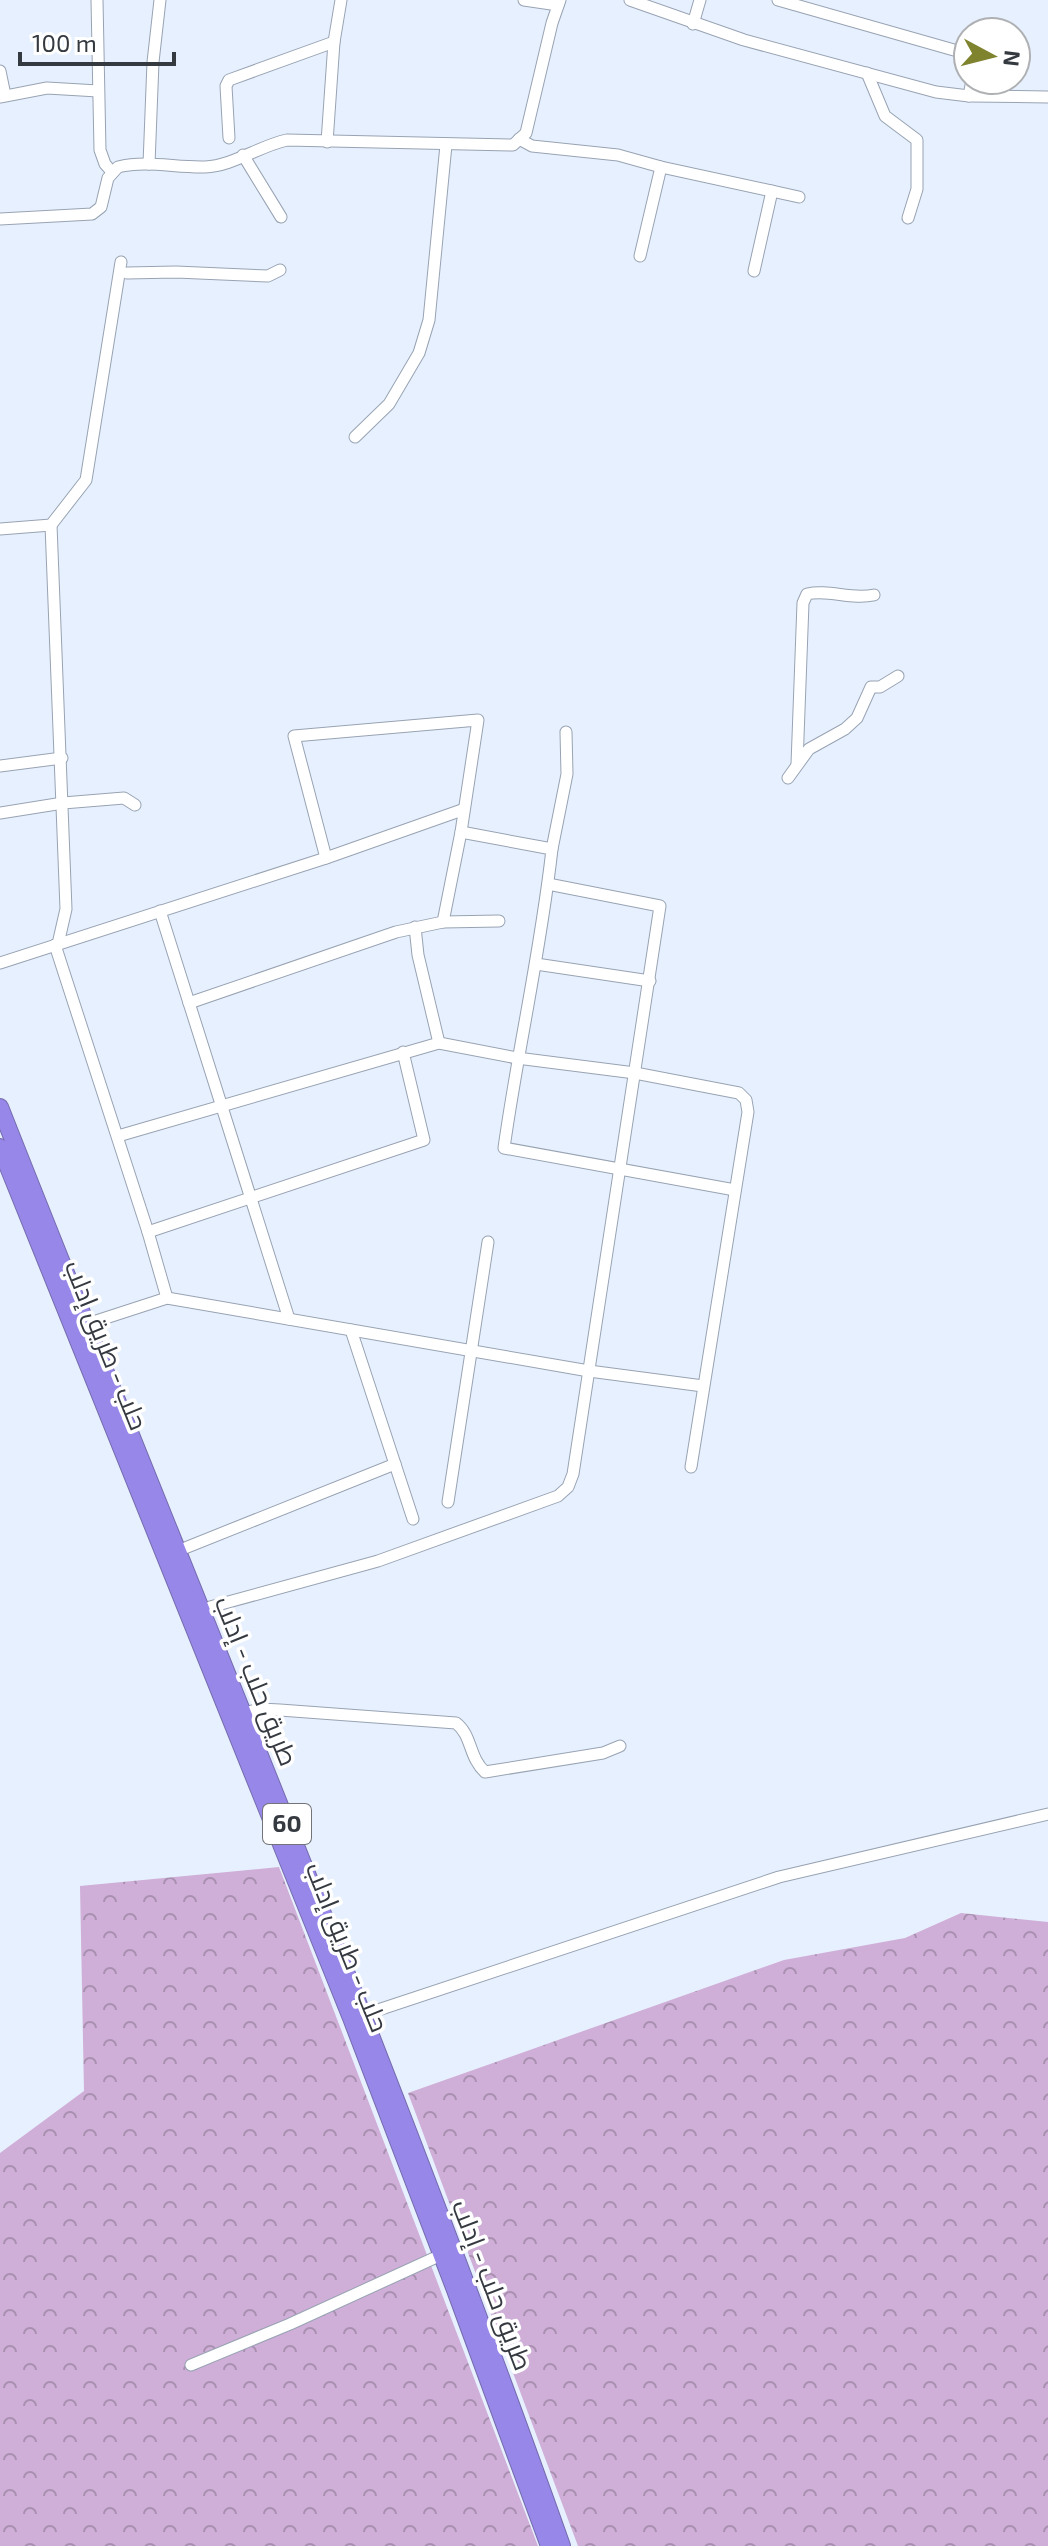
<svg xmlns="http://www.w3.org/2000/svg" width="1048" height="2546" viewBox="0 0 1048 2546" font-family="'Exo 2',Cairo,sans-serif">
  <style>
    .forest { fill: url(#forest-crowns) }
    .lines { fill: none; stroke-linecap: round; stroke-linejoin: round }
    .minor-casing { stroke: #98a3b3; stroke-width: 13 }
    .highway-casing { stroke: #756cad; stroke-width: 18 }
    .minor { stroke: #fff; stroke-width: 11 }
    .highway { stroke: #9787e8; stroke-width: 16 }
    .labels { text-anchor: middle; stroke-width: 7; stroke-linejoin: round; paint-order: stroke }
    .shield { fill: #fff; stroke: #727479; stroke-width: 2 }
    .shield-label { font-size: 24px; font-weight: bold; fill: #353940 }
    .street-label { font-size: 26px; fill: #353940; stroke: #fff }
  </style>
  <defs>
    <pattern id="forest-crowns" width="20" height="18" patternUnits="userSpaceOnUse" patternTransform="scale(2)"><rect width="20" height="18" fill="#cfaed7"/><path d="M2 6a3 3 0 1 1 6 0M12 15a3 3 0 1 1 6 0" fill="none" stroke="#a98fb0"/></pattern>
  </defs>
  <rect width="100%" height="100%" fill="#e7f0fe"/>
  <!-- forest -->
  <g class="forest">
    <polygon points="279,1867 538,2546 0,2546 0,2153 84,2091 80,1886"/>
    <polygon points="961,1913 1048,1922 1048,2546 578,2546 408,2093 784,1960 905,1938"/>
  </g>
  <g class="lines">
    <defs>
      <g id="minor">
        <polyline points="97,0 100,150 105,164 112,172"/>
        <polyline points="524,0 558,5"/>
        <polyline points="630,0 744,40 936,92 969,96 1048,97"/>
        <polyline points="778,0 968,54"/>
        <polyline points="693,24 700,0"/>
        <polyline points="0,71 5,95"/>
        <polyline points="867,73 885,116 917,140 917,189 908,218"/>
        <polyline points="969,96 972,80"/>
        <polyline points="0,97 47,88 98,91"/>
        <polyline points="229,138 226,86 229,80 334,42"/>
        <polyline points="519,139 532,146 618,155 661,167 640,256"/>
        <polyline points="327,142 334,42 341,0"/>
        <polyline points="243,155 281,217"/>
        <polyline points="149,164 153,62 160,0"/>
        <polyline points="661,167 799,197"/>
        <path d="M0,219L92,214L101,207L108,178L118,167C147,160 176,168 205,167C233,166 259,146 287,140L513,145L526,133L552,23L560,0"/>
        <polyline points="754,271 772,191"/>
        <polyline points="127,273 176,272 268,276 280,270"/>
        <polyline points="355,437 389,404 419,353 429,320 446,145"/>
        <polyline points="51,525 66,909 58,944"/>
        <polyline points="0,529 51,525 86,480 121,262"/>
        <path d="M797,764L803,603L807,594C829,589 851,600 874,595"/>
        <polyline points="0,766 62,758"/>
        <polyline points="788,778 809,749 845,729 857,718 871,687 880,687 898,676"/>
        <polyline points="0,813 63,803 124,798 135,805"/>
        <path d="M461,832L552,849C541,950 518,1048 504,1148L735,1190"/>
        <polyline points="552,849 567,774 566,732"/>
        <polyline points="326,858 294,736 478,720 461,832 443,922"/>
        <polyline points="160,911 289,1319"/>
        <polyline points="415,927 418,955 439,1043"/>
        <polyline points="55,945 148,1232 167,1298"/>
        <polyline points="0,963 326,858 462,810"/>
        <polyline points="536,964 650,981"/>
        <polyline points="189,1003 396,932 443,922 499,921"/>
        <polyline points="118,1136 439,1043 517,1058 635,1073 739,1093 746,1100 748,1112 691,1467"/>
        <polyline points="148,1232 424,1140 403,1052"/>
        <polyline points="87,1324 167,1298 589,1371 703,1386"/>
        <polyline points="351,1330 413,1519"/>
        <polyline points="448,1502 488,1242"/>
        <polyline points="185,1548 395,1464"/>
        <polyline points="210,1607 378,1561 558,1496 568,1487 573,1474 660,906 548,884"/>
        <path d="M237,1715L260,1709L280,1710L456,1723C472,1735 469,1758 485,1772L603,1753L620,1746"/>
        <polyline points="363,2015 779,1877 1048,1814"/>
        <polyline points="191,2365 290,2324 441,2255"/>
      </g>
      <g id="highway">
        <path d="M0,1107C189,1586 390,2060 562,2546"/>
        <polyline points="0,1147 351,2018 455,2290 549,2546"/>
      </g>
    </defs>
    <!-- minor casing -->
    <use href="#minor" class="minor-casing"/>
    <!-- highway casing -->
    <use href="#highway" class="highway-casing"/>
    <!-- minor -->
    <use href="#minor" class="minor"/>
    <!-- highway -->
    <use href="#highway" class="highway"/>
  </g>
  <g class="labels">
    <!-- shield labels -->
    <rect class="shield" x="263" y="1804" width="48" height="40" rx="6"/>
    <g class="shield-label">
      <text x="287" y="1832">60</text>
    </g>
    <!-- street labels -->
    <g class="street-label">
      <text transform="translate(106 1345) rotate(68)" y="9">حلب - طريق إدلب</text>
      <text transform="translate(256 1681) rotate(68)" y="9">طريق حلب - إدلب</text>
      <text transform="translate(347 1947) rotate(68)" y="9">حلب - طريق إدلب</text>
      <text transform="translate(492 2285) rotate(69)" y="9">طريق حلب - إدلب</text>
    </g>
  </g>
  <!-- north arrow -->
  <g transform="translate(992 56) rotate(97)"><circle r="38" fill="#ffffff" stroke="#aeb0b3" stroke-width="2"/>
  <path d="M0-6L14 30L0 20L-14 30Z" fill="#7f832d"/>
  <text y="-12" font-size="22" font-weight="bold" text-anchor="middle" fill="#353940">N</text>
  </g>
  <!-- scale -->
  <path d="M20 52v12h154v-12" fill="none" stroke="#353940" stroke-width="4"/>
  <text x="32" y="52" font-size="24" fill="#353940" stroke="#ffffff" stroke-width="6" paint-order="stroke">100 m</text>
</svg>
